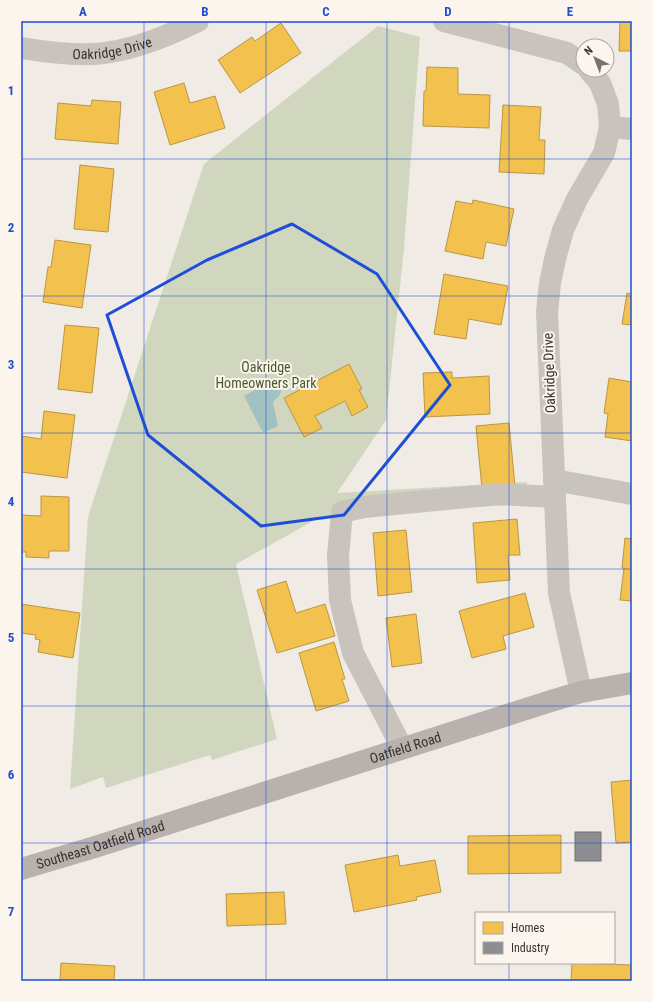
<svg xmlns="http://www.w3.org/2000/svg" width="653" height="1002" viewBox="0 0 653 1002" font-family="'Roboto Condensed',sans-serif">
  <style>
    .green { fill: #d1d6bf }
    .water { fill: #a1c2c1 }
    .homes { fill: #f2c14e; stroke: #bb9644 }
    .industry { fill: #8d8d92; stroke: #747173 }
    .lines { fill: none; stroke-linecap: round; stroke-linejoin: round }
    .minor { stroke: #c9c3be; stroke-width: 22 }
    .major { stroke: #b8b1ad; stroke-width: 22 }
    .marked { fill: none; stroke: #1d4ed8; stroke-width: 3; stroke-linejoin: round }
    .grid { fill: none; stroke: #1d4ed8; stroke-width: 1; stroke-opacity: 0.55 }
    .labels { text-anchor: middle; stroke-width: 4; stroke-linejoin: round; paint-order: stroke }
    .street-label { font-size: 14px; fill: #3b302b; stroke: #fbf5ee }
    .park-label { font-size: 14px; fill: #4a5a2e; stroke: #fbf5ee }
    .neatline { fill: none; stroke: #1d4ed8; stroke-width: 1.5 }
    .grid-label { font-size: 13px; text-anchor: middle; font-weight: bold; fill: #1d4ed8 }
  </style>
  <rect width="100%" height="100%" fill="#f0ebe5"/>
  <!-- green -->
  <polygon class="green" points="378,26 420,37 404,248 386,420 337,493 527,482 528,504 322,516 236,564 277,739 212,760 210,755 106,788 103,777 70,789 88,517 204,164"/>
  <!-- water -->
  <polygon class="water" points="269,382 275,383 281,390 280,395 273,402 278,426 263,433 244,396"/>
  <!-- homes -->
  <g class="homes">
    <polygon points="620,21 632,21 632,51 619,51"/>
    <polygon points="281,23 301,53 240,93 218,60 252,37 255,41"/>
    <polygon points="427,67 458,68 458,94 490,95 489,128 423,126 424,91 426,91"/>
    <polygon points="184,83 190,103 215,96 225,128 170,145 154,92"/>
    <polygon points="92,100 121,102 118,144 55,139 58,103 91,106"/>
    <polygon points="503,105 541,107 539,140 545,140 544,174 499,172"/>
    <polygon points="80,165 114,169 108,232 74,229"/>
    <polygon points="473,200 514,209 506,246 486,242 483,259 445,251 456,201 472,204"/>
    <polygon points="55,240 91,245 82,308 43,302 48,267 51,267"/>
    <polygon points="444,274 508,286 501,325 469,319 466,339 434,334"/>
    <polygon points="627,293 632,294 632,325 622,324"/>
    <polygon points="65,325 99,328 92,393 58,389"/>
    <polygon points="349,364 362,389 359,390 368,407 352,416 345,401 315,416 322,428 304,437 284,398"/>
    <polygon points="452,372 452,378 489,376 490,414 425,417 423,373"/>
    <polygon points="609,378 632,382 632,441 605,437 608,414 604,413"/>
    <polygon points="44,411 75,415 67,478 21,472 21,436 41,439"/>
    <polygon points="509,423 515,486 482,489 476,426"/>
    <polygon points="41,496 69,497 69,551 49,551 49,558 26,557 26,552 21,552 21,515 41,516"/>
    <polygon points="517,519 520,555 508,555 510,580 477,583 473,523"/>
    <polygon points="406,530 412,592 378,596 373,533"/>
    <polygon points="625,538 632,539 632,601 620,600 624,568 622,568"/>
    <polygon points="286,581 296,613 325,604 335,636 277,653 257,590"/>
    <polygon points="525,593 534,627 503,636 506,649 472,658 459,611"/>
    <polygon points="21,604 80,613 73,658 38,652 40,640 35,639 36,635 21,633"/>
    <polygon points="416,614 422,663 392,667 386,618"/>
    <polygon points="334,642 345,679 342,679 349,701 316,711 299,653"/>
    <polygon points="632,780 632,842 616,843 611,782"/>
    <polygon points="561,835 561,873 468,874 468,836"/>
    <polygon points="398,855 400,866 435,860 441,892 416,897 417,900 354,912 345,865"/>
    <polygon points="284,892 286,924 227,926 226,894"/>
    <polygon points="61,963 115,966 114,981 60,981"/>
    <polygon points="572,963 632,965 632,981 571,981"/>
  </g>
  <!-- industry -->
  <rect class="industry" x="575" y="832" width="26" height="29"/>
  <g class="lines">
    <!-- minor -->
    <g class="minor">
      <polyline points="444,21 567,53 583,64"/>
      <path id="s1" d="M21,48C45,52 69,55 94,54C128,52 168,36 198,21"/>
      <polyline points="610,127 632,129"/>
      <polyline points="554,480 632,494"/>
      <polyline points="581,692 559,593 547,312 550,283 555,259 563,230 577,199 604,153 610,127 608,104 600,83 589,70"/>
      <polyline points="402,748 353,653 340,600 338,556 342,512 364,507 499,494 554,497"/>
    </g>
    <!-- major -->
    <path class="major" id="s2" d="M21,869L95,847L551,701L581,692L632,683"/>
  </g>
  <!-- marked area -->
  <path class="marked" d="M292,224L377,274L450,385L344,515L261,526L148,435L107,315L207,260Z"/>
  <!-- grid -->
  <path class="grid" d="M144,21V981M266,21V981M387,21V981M509,21V913M21,159H632M21,296H632M21,433H632M21,569H632M21,706H632M21,843H632M509,963V981"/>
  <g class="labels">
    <!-- street labels -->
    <g class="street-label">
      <text dy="5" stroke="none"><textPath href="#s1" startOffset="92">Oakridge Drive</textPath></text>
      <text transform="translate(549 373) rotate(-92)" y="5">Oakridge Drive</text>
      <text dy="5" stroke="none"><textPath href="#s2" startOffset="403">Oatfield Road</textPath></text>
      <text dy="5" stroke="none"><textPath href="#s2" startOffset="83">Southeast Oatfield Road</textPath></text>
    </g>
    <!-- park labels -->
    <g class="park-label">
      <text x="266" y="372">Oakridge<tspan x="266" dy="16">Homeowners Park</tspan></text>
    </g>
  </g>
  <!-- border -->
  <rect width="653" height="1002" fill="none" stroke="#fbf5ee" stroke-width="44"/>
  <!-- legend -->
  <rect x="475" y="912" width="140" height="52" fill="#fbf5ee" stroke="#aea6a0"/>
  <rect x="483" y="922" width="20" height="12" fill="#f2c14e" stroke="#aea6a0"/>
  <text x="511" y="932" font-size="12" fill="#3b302b">Homes</text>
  <rect x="483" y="942" width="20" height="12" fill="#8d8d92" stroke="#aea6a0"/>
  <text x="511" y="952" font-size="12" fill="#3b302b">Industry</text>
  <!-- north arrow -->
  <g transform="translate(595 58) rotate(318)"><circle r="19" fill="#fbf5ee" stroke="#aea6a0"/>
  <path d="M0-3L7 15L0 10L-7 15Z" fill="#7a716c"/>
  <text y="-6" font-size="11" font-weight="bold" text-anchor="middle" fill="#3b302b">N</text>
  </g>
  <rect x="22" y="22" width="609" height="958" class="neatline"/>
  <g class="grid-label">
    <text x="83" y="16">A</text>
    <text x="205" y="16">B</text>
    <text x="326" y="16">C</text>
    <text x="448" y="16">D</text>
    <text x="570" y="16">E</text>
    <text x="11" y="95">1</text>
    <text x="11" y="232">2</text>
    <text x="11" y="369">3</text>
    <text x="11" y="506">4</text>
    <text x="11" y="642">5</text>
    <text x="11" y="779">6</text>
    <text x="11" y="916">7</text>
  </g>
</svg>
